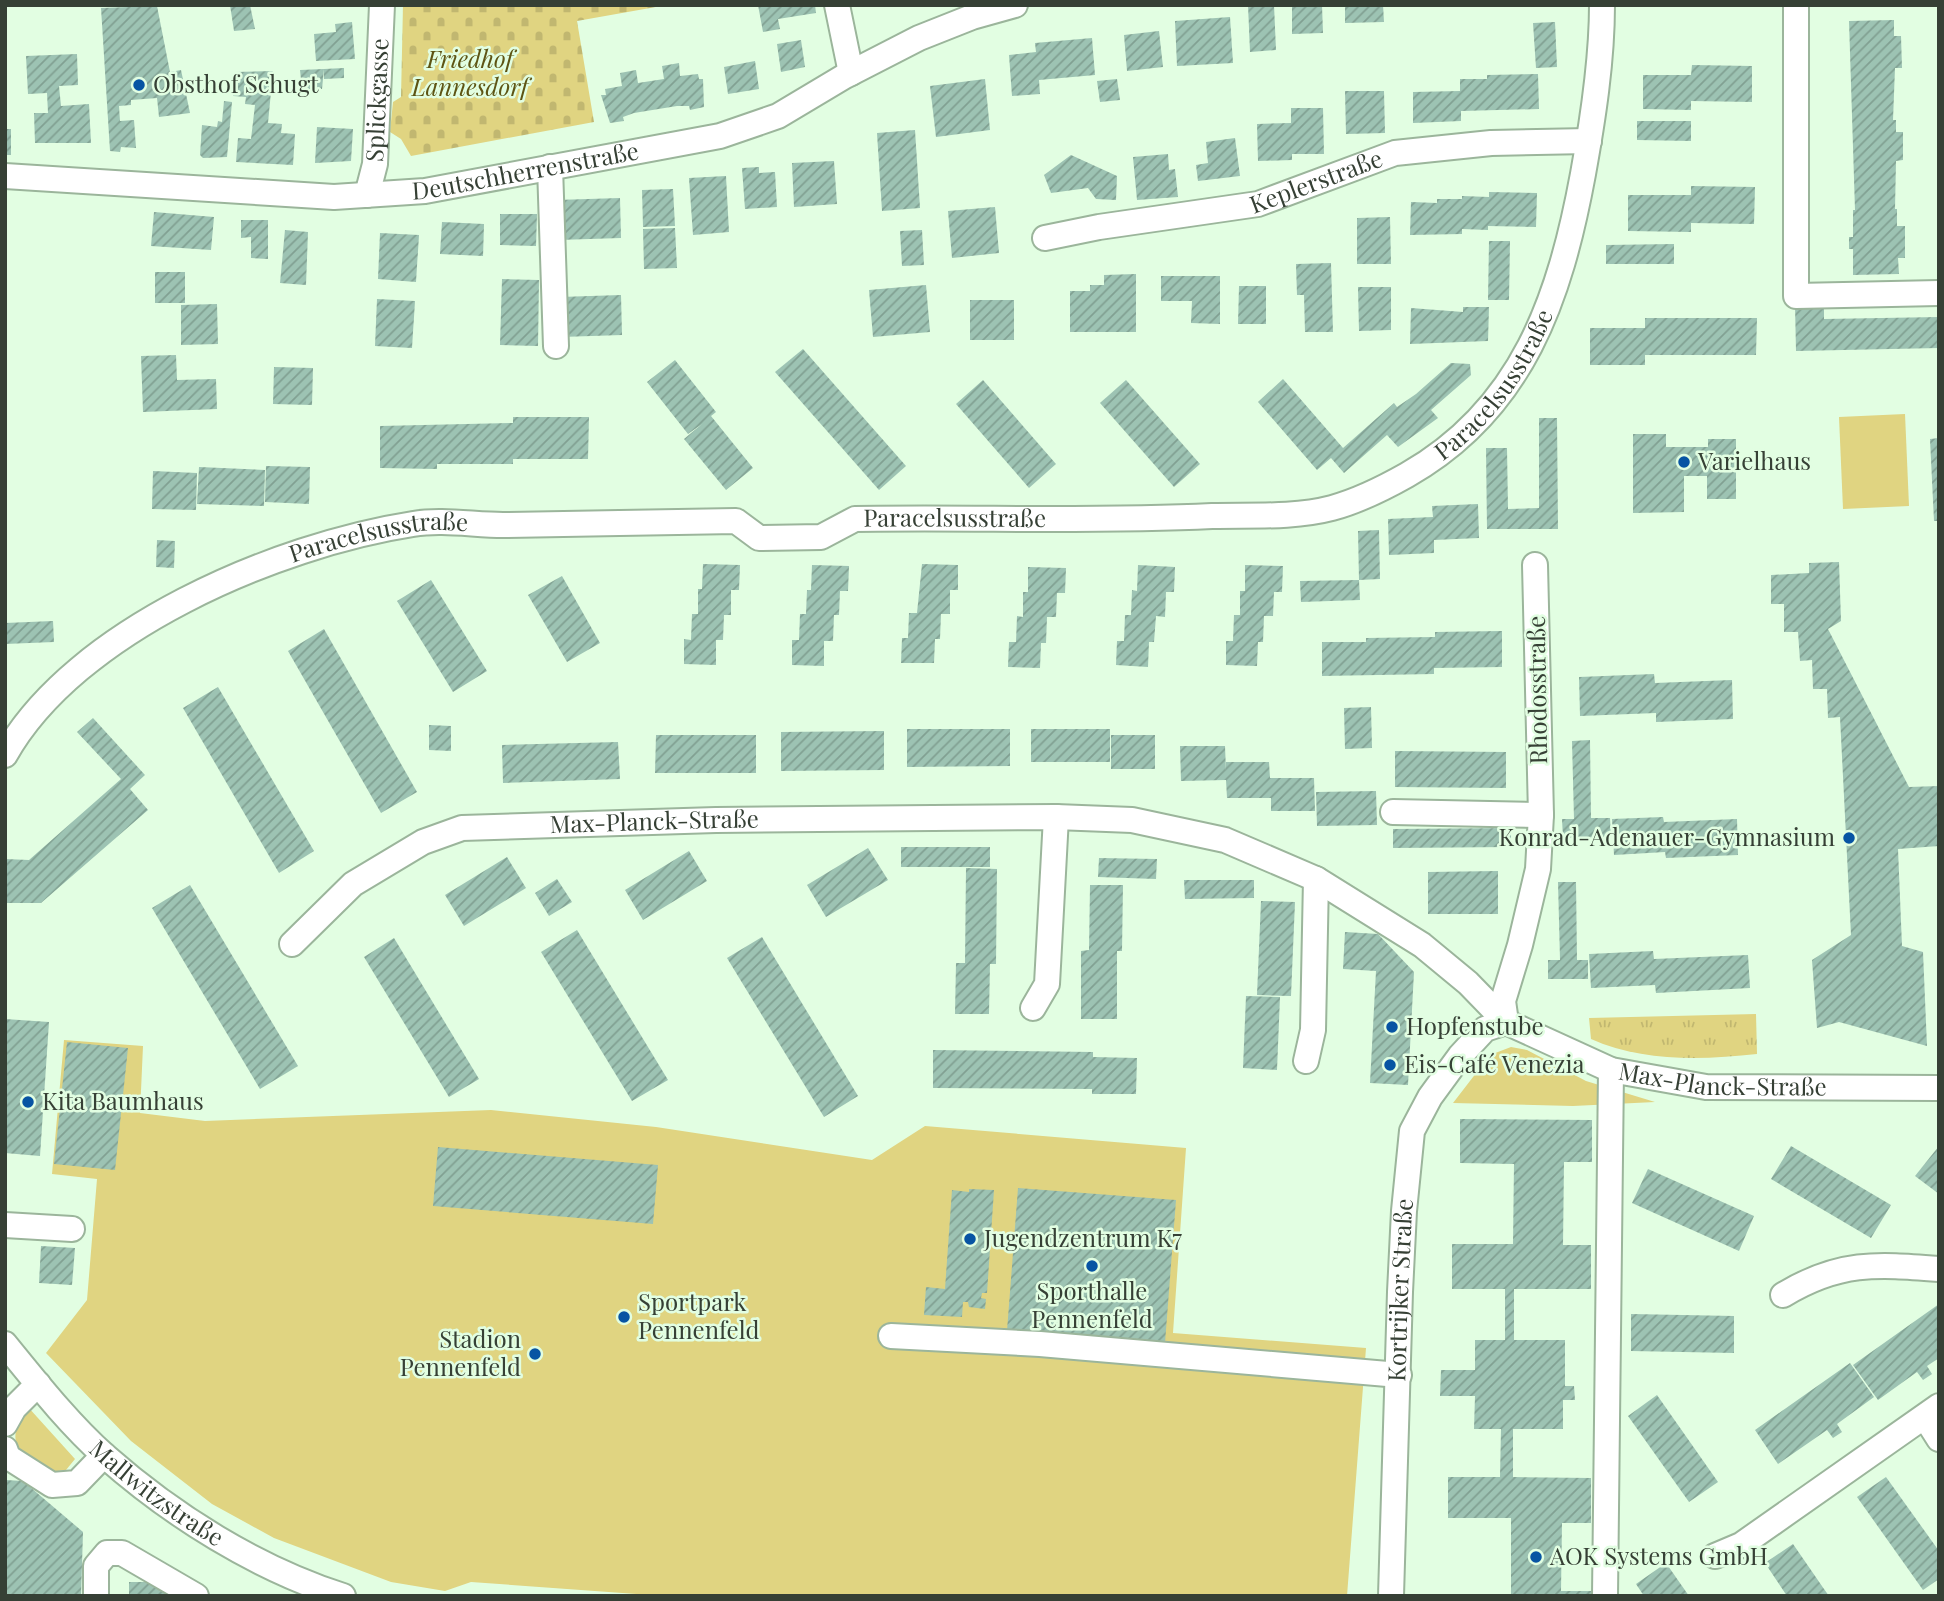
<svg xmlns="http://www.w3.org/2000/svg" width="1944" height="1601" viewBox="0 0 1944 1601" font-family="'Playfair Display',serif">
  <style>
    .grass { fill: #e0d481 }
    .cemetery { fill: url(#cemetery-stones) }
    .park { fill: url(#park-tufts) }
    .building { fill: url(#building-hatch) }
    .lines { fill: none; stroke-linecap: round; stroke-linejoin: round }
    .minor-casing { stroke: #9bb59b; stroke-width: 28 }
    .minor { stroke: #fff; stroke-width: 24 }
    .poi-dot { fill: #0754a3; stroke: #e2fee2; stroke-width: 2.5 }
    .labels { text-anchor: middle; stroke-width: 5; stroke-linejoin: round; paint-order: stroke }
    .park-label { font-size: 24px; font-style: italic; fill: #5d5413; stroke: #e2fee2 }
    .poi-label { font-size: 24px; fill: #364035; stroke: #e2fee2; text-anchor: start }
    .street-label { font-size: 24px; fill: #364035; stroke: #e2fee2 }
  </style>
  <defs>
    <pattern id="cemetery-stones" width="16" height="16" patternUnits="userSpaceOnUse" patternTransform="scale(1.75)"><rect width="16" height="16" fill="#e0d481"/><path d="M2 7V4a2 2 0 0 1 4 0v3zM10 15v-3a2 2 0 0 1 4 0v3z" fill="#c1b770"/></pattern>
    <pattern id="park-tufts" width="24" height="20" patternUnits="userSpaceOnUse" patternTransform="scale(1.75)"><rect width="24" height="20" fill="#e0d481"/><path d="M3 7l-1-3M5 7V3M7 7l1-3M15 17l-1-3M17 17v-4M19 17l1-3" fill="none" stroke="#c1b770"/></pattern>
    <pattern id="building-hatch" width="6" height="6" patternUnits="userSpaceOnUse" patternTransform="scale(1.75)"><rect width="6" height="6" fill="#9dc3b3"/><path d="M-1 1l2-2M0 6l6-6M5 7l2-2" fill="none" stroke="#81a092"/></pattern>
  </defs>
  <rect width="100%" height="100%" fill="#e2fee2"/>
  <!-- grass -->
  <g class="grass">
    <polygon points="1905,414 1909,506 1843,509 1839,417"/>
    <polygon points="64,1040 143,1046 140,1113 205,1121 491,1110 656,1127 872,1160 925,1126 1186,1148 1173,1333 1366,1348 1347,1596 664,1596 471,1582 445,1591 391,1582 274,1538 212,1504 131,1441 46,1353 87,1300 97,1179 52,1174"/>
    <polygon points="1511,1047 1527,1050 1586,1081 1655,1102 1573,1106 1453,1103 1490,1055"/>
    <path d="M28,1407L75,1459L66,1470L50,1472C18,1450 3,1444 28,1407Z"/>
  </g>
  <!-- cemetery -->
  <polygon class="cemetery" points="403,5 667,5 577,21 594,122 411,156 401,139 390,132 393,102 401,97"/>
  <!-- park -->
  <path class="park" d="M1756,1014L1757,1054C1702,1060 1642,1062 1591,1039L1589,1018Z"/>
  <!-- building -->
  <g class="building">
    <polygon points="230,5 250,5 255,29 234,31"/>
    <polygon points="758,5 815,5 816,13 778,19 780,29 763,32"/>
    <polygon points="1248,5 1274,5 1276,50 1250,52"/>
    <polygon points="1292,5 1322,5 1323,33 1292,34"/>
    <polygon points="1345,5 1383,5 1384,22 1345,23"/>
    <polygon points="157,6 170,72 181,70 190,113 159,117 157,98 131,100 131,105 119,106 120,121 134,120 136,148 121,147 120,152 110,151 101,8"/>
    <polygon points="1230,17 1233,63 1177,66 1175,21"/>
    <polygon points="1894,20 1894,36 1901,36 1902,68 1895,68 1893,120 1896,120 1896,132 1903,132 1903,160 1896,161 1895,209 1897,209 1897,226 1905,226 1905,258 1898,258 1899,274 1853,275 1853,249 1849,249 1849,237 1853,237 1853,210 1855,210 1849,21"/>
    <polygon points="352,22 355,59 316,61 314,34 336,32 335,24"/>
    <polygon points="1555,22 1557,67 1536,68 1533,23"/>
    <polygon points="1159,31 1163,67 1127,71 1124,35"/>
    <polygon points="1092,38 1095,75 1039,80 1040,94 1012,96 1009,55 1036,52 1035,43"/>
    <polygon points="801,40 805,67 781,72 777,44"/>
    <polygon points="77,54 78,85 59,86 61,106 89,104 91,143 35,143 34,113 48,113 47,93 28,94 26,56"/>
    <polygon points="755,61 759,89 728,94 724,67"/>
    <polygon points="679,63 680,76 698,74 699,79 703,79 704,107 690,110 689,106 677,106 634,113 623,117 624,121 610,123 601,95 606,95 605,89 622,86 620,73 636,70 638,83 664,79 662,66"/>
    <polygon points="1692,65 1752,66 1752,102 1691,101 1691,110 1643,109 1643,75 1691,75"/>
    <polygon points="344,68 344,78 324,79 324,69 322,89 302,89 300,70 324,69"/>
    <polygon points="273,71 268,123 282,124 281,133 295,134 293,165 236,162 238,138 251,139 255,105 245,104 246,97 233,96 235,72"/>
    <polygon points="1538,74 1539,109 1461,111 1461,121 1413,123 1413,92 1460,91 1460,79 1487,79 1487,75"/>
    <polygon points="985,79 990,130 936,137 930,86"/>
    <polygon points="1117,79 1120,100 1100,102 1097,81"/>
    <polygon points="1345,91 1384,91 1385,133 1346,134"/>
    <polygon points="224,101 232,102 227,157 203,158 200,155 202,125 217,127 218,121 222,122"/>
    <polygon points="1291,108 1323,108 1324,154 1292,154 1292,160 1258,161 1257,124 1291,123"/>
    <polygon points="1637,121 1691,121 1691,141 1637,140"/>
    <polygon points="317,127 353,129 351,161 315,163"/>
    <rect x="5" y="129" width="6" height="26"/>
    <polygon points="915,130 920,208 882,211 877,133"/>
    <polygon points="1235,138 1240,176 1198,181 1196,165 1208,163 1206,142"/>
    <polygon points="1168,154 1169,170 1175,169 1178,197 1137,200 1133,157"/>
    <polygon points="1071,155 1117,176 1116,200 1096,199 1088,188 1051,193 1044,175"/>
    <polygon points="834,161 837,204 794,207 792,163"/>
    <polygon points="759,167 759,173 775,172 777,207 745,209 742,168"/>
    <polygon points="726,176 729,232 693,235 689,178"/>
    <polygon points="1691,186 1755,187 1754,224 1691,223 1691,232 1628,231 1628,195 1691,195"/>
    <polygon points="673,189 675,226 643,227 642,190"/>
    <polygon points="1489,192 1537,193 1536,227 1488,226 1488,230 1462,229 1462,234 1410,235 1411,202 1437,203 1437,199 1462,199 1462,196 1489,197"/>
    <polygon points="620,198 621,238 558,240 556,200"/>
    <polygon points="995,207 999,253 952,258 948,211"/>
    <polygon points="154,212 214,217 211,250 151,246"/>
    <polygon points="500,214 537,214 536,246 500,245"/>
    <polygon points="1390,217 1391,264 1357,264 1357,218"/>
    <polygon points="241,220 268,220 268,259 251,258 251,237 241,238"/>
    <polygon points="442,222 484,224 483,256 440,254"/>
    <polygon points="675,228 677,268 644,269 643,229"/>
    <polygon points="285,230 308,232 306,285 280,283"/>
    <polygon points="922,230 924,265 902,266 900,231"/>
    <polygon points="380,233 419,235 416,282 378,279"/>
    <polygon points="1489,241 1510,241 1509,300 1488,300"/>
    <polygon points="1674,244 1674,264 1606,264 1606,245"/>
    <polygon points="1331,263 1333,332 1305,332 1304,295 1297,295 1296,264"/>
    <rect x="155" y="272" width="30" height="31"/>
    <polygon points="1136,274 1136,332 1070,332 1070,291 1090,291 1090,285 1104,285 1104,275"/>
    <polygon points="1161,276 1220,276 1220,324 1191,323 1192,301 1161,301"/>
    <polygon points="502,279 539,280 538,346 500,345"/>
    <polygon points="926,285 930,332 873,337 869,290"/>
    <polygon points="1239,286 1266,286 1266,324 1238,324"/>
    <polygon points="1358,287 1391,287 1391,330 1359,331"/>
    <polygon points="621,295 622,335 561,337 560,297"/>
    <polygon points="377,299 415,301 412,348 375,346"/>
    <rect x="970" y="300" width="44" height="40"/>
    <polygon points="217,304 218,344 181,345 181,305"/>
    <polygon points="1795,305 1824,305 1824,319 1939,317 1939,348 1796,351"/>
    <polygon points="1463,307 1489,307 1488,341 1410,344 1411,308 1463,312"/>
    <polygon points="1645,318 1757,318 1756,355 1645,355 1645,365 1590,365 1590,328 1645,328"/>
    <polygon points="803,349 906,466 879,490 775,372"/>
    <polygon points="176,355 177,380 216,379 217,409 143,412 141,356"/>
    <polygon points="675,360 716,412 711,416 753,468 726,490 684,439 702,424 688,434 647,382"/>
    <polygon points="1451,363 1470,364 1471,375 1431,410 1438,418 1398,447 1387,435 1344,473 1331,458 1317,470 1258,402 1283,379 1343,448 1394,403 1397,407 1416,394"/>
    <polygon points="274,367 313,368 312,405 273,404"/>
    <polygon points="983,380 1056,464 1029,488 956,404"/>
    <polygon points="1126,380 1200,464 1174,487 1100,403"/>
    <polygon points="513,417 589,417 588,459 513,459 513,464 437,464 437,469 380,468 380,426 513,423"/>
    <polygon points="1539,418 1557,418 1558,529 1487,529 1486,448 1507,448 1508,509 1539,508"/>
    <polygon points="1633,434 1666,434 1666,447 1708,447 1708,439 1736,439 1736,499 1707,499 1707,476 1684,476 1684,512 1633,513"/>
    <polygon points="1939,438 1939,521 1934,521 1930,439"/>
    <polygon points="266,466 310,467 309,504 265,502"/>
    <polygon points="199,467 265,470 264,506 197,504"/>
    <polygon points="153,471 197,473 196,510 152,509"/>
    <polygon points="1478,504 1479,538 1434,540 1434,553 1389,555 1388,519 1433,517 1432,506"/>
    <polygon points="1379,530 1380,579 1359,580 1358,531"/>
    <polygon points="157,540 175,541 174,568 156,567"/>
    <polygon points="1839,562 1841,621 1828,629 1909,787 1939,786 1939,846 1898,849 1902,946 1923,952 1927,1046 1839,1022 1817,1028 1812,960 1851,935 1840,717 1828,718 1827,689 1813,689 1812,660 1800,661 1798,632 1784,632 1784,604 1771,604 1771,575 1809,573 1809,563"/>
    <polygon points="703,564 740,565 739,590 731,590 731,615 724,615 723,640 716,640 716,665 684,664 684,639 691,640 692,614 698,614 698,589 702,589"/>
    <polygon points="922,564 958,565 958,590 950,590 950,614 941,614 940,639 935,639 934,663 901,663 902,638 908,638 909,613 917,613"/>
    <polygon points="812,565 849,566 848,591 840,591 839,615 834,615 833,641 824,641 824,666 792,665 792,640 799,640 800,614 806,614 807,590 811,590"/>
    <polygon points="1138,565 1175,567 1174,592 1166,592 1165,617 1156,616 1154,642 1149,642 1148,667 1116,665 1117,641 1124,641 1125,615 1131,615 1132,590 1137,591"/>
    <polygon points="1245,565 1283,566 1282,592 1274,592 1273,616 1264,616 1263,642 1258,642 1257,666 1226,665 1226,641 1233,641 1234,615 1240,615 1240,591 1245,591"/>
    <polygon points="1028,567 1066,568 1065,593 1057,593 1056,617 1047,617 1046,643 1041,643 1040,668 1008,667 1009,642 1016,642 1017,616 1023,617 1023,592 1028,592"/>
    <polygon points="562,576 600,643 567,662 528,595"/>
    <polygon points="431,580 487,671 453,692 397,601"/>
    <polygon points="1359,580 1360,600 1301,602 1300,581"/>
    <polygon points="53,621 54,642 5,644 5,623"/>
    <polygon points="324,629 417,792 381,813 288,651"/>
    <polygon points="1502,631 1502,667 1434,668 1434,674 1322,676 1322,642 1366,642 1366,638 1435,637 1435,632"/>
    <polygon points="1654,674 1655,683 1732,680 1733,719 1656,722 1656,713 1580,716 1579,677"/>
    <polygon points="218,687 314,851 279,873 183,708"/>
    <polygon points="1371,707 1372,748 1345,749 1344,708"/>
    <polygon points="93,718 145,775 130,789 148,810 41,903 5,903 5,859 29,860 121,779 77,732"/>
    <polygon points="429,725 451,726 451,751 429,750"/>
    <polygon points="907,729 1010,729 1010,766 907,767"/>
    <rect x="1031" y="729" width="79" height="33"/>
    <polygon points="884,731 884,770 781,771 781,732"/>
    <polygon points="656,735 756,735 756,773 655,773"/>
    <rect x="1111" y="735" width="44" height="34"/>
    <polygon points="1590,740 1591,818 1610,818 1611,837 1563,838 1562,819 1574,819 1572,741"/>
    <polygon points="618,742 620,779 503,783 502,745"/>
    <polygon points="1180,746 1225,746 1226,771 1226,762 1269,762 1270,778 1314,778 1315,811 1271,811 1271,798 1227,798 1226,780 1181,781"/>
    <polygon points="1395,751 1506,752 1506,788 1395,787"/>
    <polygon points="1376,791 1377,825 1317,826 1316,792"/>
    <polygon points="1663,817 1664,822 1737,819 1738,855 1666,858 1665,852 1614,855 1612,819"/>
    <polygon points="1511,828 1511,847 1393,848 1393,829"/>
    <rect x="901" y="847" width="89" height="20"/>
    <polygon points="868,848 888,880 826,917 807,885"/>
    <polygon points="689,851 707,881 643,920 625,890"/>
    <polygon points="507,857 526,888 464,926 445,895"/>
    <polygon points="1099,858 1157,859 1156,879 1098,877"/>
    <polygon points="966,868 997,869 996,964 990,964 989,1014 955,1014 956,963 965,963"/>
    <polygon points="1498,871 1498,914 1428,914 1428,872"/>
    <polygon points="557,879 572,902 549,916 535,893"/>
    <polygon points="1184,880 1254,880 1254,898 1185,899"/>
    <polygon points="1558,882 1576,882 1577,960 1588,960 1588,979 1548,979 1548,960 1560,960"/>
    <polygon points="190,885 298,1066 260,1089 152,908"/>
    <polygon points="1090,885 1123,885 1122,951 1117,951 1117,1019 1081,1019 1081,951 1089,950"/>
    <polygon points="1261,901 1295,902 1291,996 1257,995"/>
    <polygon points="577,930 668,1080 632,1101 541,952"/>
    <polygon points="1345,932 1378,934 1414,972 1408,1085 1370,1083 1376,971 1343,969"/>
    <polygon points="762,937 858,1096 824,1117 727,958"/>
    <polygon points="394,938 479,1079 449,1097 364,957"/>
    <polygon points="1653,951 1654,959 1748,955 1750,988 1656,993 1655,985 1591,988 1589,954"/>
    <polygon points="1246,996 1280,997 1277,1070 1243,1068"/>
    <polygon points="5,1019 49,1022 40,1156 5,1153"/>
    <polygon points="67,1042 128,1048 115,1170 54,1164"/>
    <polygon points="933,1050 1093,1052 1093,1057 1137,1058 1136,1094 1092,1094 1092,1089 933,1088"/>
    <polygon points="1460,1119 1592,1120 1592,1162 1564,1162 1563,1245 1591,1245 1591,1289 1514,1289 1514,1340 1565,1340 1565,1386 1574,1386 1575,1400 1563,1400 1563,1429 1513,1429 1513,1477 1591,1478 1591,1523 1562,1523 1561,1591 1602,1591 1602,1596 1511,1596 1511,1518 1448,1518 1448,1477 1500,1477 1501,1429 1474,1429 1475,1396 1440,1396 1441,1370 1475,1370 1475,1340 1505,1340 1505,1289 1452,1289 1452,1244 1513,1244 1514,1164 1460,1163"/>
    <polygon points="1791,1146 1891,1205 1871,1238 1771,1179"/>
    <polygon points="1939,1146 1939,1194 1915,1176"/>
    <polygon points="438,1147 658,1165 653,1224 433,1206"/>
    <polygon points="1648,1169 1754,1216 1739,1251 1632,1203"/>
    <polygon points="1018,1188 1176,1200 1165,1343 1007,1331"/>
    <polygon points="969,1189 994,1190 987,1293 982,1293 981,1298 986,1299 985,1309 969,1307 968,1302 963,1302 962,1317 924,1315 926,1287 945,1289 952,1190 969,1192"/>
    <polygon points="41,1246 75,1248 72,1285 39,1283"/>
    <polygon points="1939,1304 1939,1358 1927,1366 1932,1374 1923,1380 1917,1372 1878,1400 1853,1365"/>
    <polygon points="1631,1314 1734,1316 1734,1353 1631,1351"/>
    <polygon points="1850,1363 1874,1397 1837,1424 1842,1432 1833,1438 1827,1430 1778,1464 1755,1430"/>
    <polygon points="1657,1395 1718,1482 1689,1502 1628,1416"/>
    <polygon points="1886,1477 1939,1551 1939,1579 1923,1590 1857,1497"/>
    <polygon points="5,1480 23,1481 83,1532 81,1596 5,1596"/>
    <polygon points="1793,1544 1824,1589 1829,1596 1787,1596 1765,1563"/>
    <polygon points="1666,1563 1689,1596 1644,1596 1636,1584"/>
    <rect x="129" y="1582" width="37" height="14"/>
  </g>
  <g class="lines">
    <defs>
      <g id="minor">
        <polyline points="837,5 851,73"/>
        <polyline points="1796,5 1796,296 1939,293"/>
        <polyline points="550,167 556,346"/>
        <path id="s1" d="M5,176L334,197L425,191L720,136L778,116L845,76L919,38L972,17L1015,5"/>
        <path id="s2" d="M367,195L375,164L382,5"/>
        <path id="s3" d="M1045,238L1099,227L1258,204L1395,153L1491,143L1589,141"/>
        <path id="s4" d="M5,755C75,630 277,545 413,524C442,519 474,525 503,525C581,524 658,522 736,521L759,538L821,537L855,519C974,517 1093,522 1212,516C1251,515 1294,518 1332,508C1358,501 1384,488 1407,475C1523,409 1560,298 1583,174C1593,119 1602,61 1602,5"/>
        <polyline points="1393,812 1541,815"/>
        <path id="s5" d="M292,944L353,884L423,842L462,828L716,820L1056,817L1132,820L1225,840L1316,879L1422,945L1468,983L1506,1022L1611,1070L1706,1087L1939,1088"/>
        <polyline points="1033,1008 1047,984 1056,817"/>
        <polyline points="1506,1022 1503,1001 1520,945 1538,869 1541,815 1535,565"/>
        <polyline points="1306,1061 1313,1030 1316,879"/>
        <polyline points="5,1225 72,1229"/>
        <path d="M1783,1295C1839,1261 1876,1264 1939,1269"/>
        <polyline points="891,1336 1040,1344 1399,1375"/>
        <path id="s6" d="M5,1344C36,1382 68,1423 105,1456C173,1516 256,1568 343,1596"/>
        <polyline points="1925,1417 1939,1439"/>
        <polyline points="5,1424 14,1408 38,1384"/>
        <polyline points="5,1449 8,1457 52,1485 77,1483 104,1455"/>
        <polyline points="1715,1556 1741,1545 1939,1406"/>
        <polyline points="96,1596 96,1566 107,1553 122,1553 196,1596"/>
        <path id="s7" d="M1391,1596L1400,1292L1404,1211L1412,1131L1430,1097L1460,1056L1485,1029L1506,1022"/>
        <polyline points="1605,1596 1611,1070"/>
      </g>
    </defs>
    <!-- minor casing -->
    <use href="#minor" class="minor-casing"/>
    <!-- minor -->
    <use href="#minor" class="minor"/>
  </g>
  <!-- markers -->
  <g class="poi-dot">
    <circle cx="139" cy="85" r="7"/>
    <circle cx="1684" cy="462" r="7"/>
    <circle cx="1849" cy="838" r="7"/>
    <circle cx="1392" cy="1027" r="7"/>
    <circle cx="1390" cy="1065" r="7"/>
    <circle cx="28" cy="1102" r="7"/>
    <circle cx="970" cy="1239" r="7"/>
    <circle cx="1092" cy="1266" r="7"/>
    <circle cx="624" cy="1317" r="7"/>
    <circle cx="535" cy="1354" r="7"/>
    <circle cx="1536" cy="1557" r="7"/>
  </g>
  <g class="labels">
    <!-- park labels -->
    <g class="park-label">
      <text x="470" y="68">Friedhof<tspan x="470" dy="28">Lannesdorf</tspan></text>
    </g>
    <!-- poi labels -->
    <g class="poi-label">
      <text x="153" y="93">Obsthof Schugt</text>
      <text x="1698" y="470">Varielhaus</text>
      <text x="1835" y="846" text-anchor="end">Konrad-Adenauer-Gymnasium</text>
      <text x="1406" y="1035">Hopfenstube</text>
      <text x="1404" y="1073">Eis-Café Venezia</text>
      <text x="42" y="1110">Kita Baumhaus</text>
      <text x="984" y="1247">Jugendzentrum K7</text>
      <text x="1092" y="1300" text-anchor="middle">Sporthalle<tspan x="1092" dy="28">Pennenfeld</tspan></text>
      <text x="638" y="1311">Sportpark<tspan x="638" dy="28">Pennenfeld</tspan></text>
      <text x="521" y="1348" text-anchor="end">Stadion<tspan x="521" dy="28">Pennenfeld</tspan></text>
      <text x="1550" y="1565">AOK Systems GmbH</text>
    </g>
    <!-- street labels -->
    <g class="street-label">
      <text dy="8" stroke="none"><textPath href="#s2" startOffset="96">Splickgasse</textPath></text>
      <text dy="8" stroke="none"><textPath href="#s1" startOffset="523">Deutschherrenstraße</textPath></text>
      <text dy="8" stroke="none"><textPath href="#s3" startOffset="278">Keplerstraße</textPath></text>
      <text dy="8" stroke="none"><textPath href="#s4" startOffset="1622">Paracelsusstraße</textPath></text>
      <text dy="8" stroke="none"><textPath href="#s4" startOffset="1034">Paracelsusstraße</textPath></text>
      <text dy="8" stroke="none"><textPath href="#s4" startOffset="446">Paracelsusstraße</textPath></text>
      <text transform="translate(1538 690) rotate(-91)" y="8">Rhodosstraße</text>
      <text dy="8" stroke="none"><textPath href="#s5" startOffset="401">Max-Planck-Straße</textPath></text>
      <text dy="8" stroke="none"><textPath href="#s5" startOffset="1540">Max-Planck-Straße</textPath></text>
      <text dy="8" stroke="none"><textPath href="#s7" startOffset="306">Kortrijker Straße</textPath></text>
      <text dy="8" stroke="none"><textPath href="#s6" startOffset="214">Mallwitzstraße</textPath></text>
    </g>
  </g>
  <!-- border -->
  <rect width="1944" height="1601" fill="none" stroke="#364035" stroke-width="14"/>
</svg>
